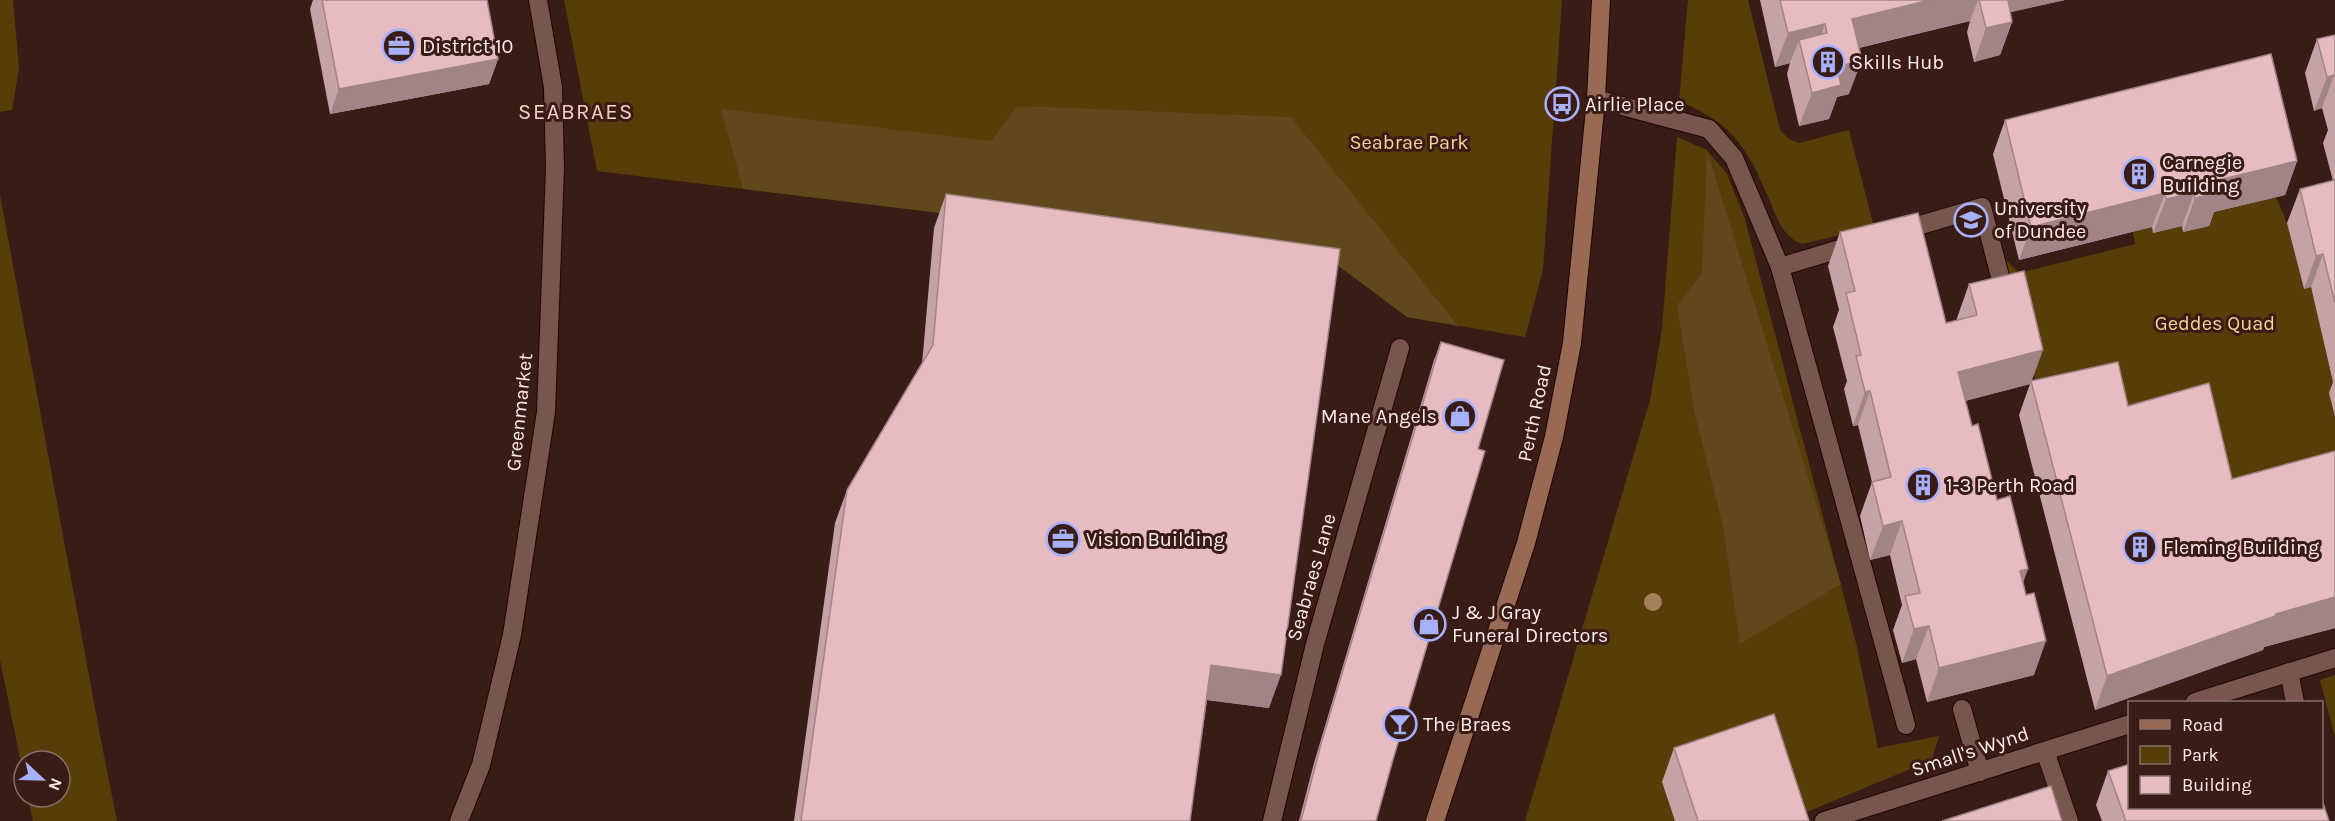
<svg xmlns="http://www.w3.org/2000/svg" width="2335" height="821" viewBox="0 0 2335 821" font-family="Karla,sans-serif">
  <style>
    .green { fill: #573d08 }
    .forest { fill: #60481c }
    .lines { fill: none; stroke-linecap: round; stroke-linejoin: round }
    .lane-casing { stroke: #1f0502; stroke-width: 20 }
    .street-casing { stroke: #1f0502; stroke-width: 20 }
    .secondary-casing { stroke: #1f0502; stroke-width: 20 }
    .lane { stroke: #79564d; stroke-width: 18 }
    .street { stroke: #79564d; stroke-width: 18 }
    .secondary { stroke: #986a53; stroke-width: 18 }
    .tree { fill: #a2815c }
    .wall { fill: #c6a2a5 }
    .shaded-wall { fill: #a18486 }
    .building { fill: #e6bcc0; stroke: #a18486; stroke-width: 1.5 }
    .labels { text-anchor: middle; stroke-width: 6; stroke-linejoin: round; paint-order: stroke }
    .poi-label { font-size: 20px; fill: #fdece8; stroke: #391c15; text-anchor: start }
    .park-label { font-size: 20px; fill: #f7d397; stroke: #391c15 }
    .street-label { font-size: 20px; fill: #fdece8; stroke: #391c15 }
    .quarter-label { font-size: 22px; letter-spacing: 1.5px; fill: #f9d0c6; stroke: #391c15 }
  </style>
  <rect width="100%" height="100%" fill="#391c15"/>
  <!-- green -->
  <g class="green">
    <polygon points="0,0 13,0 19,68 12,110 0,112"/>
    <polygon points="564,0 1562,0 1543,270 1525,337 1407,317 1332,261 597,171"/>
    <path d="M1688,0H1748L1780,130L1789,139L1799,143L1849,130L1874,227L1802,244C1779,235 1776,213 1766,192C1759,177 1752,160 1742,147C1725,122 1705,113 1679,101Z"/>
    <polygon points="1677,137 1707,150 1727,174 1745,219 1856,643 1878,748 1939,736 1932,760 1785,821 1662,782 1675,821 1525,821 1650,400 1662,329"/>
    <polygon points="0,195 100,735 117,821 33,821 28,797 60,797 60,761 24,761 24,778 0,660"/>
    <polygon points="2276,197 2287,223 2304,289 2311,287 2335,390 2329,393 2335,419 2335,482 2220,513 2040,398 2011,285 1995,249 2019,273 2135,244 2133,232 2152,227 2154,233 2182,226 2183,232 2209,226 2206,214"/>
    <polygon points="2335,675 2335,737 2320,680"/>
  </g>
  <!-- forest -->
  <g class="forest">
    <polygon points="1017,106 1291,117 1458,326 1407,317 1332,261 743,189 721,109 991,141"/>
    <polygon points="1707,150 1841,584 1740,644 1723,526 1694,410 1677,305 1702,273"/>
  </g>
  <g class="lines">
    <defs>
      <g id="lane">
        <polyline points="1596,99 1709,129 1734,158 1780,267 1906,725"/>
        <polyline points="1900,231 1982,207 2002,284"/>
        <polyline points="1780,267 1856,244"/>
        <polyline points="2289,672 2295,702"/>
        <polyline points="2195,702 2335,658"/>
        <polyline points="1272,821 1315,644 1400,348"/>
        <polyline points="1824,821 2130,724"/>
      </g>
      <g id="street">
        <polyline points="1962,709 1980,772"/>
        <polyline points="2045,751 2069,821"/>
        <polyline points="459,821 481,765 512,635 546,412 555,168 553,87 538,0"/>
      </g>
      <polyline id="secondary" points="1435,821 1526,543 1554,437 1572,343 1596,99 1601,0"/>
    </defs>
    <!-- lane casing -->
    <use href="#lane" class="lane-casing"/>
    <!-- street casing -->
    <use href="#street" class="street-casing"/>
    <!-- secondary casing -->
    <use href="#secondary" class="secondary-casing"/>
    <!-- lane -->
    <use href="#lane" class="lane"/>
    <!-- street -->
    <use href="#street" class="street"/>
    <!-- secondary -->
    <use href="#secondary" class="secondary"/>
  </g>
  <!-- trees -->
  <circle class="tree" cx="1653" cy="602" r="9"/>
  <!-- wall -->
  <g class="wall">
    <polygon points="313,0 487,0 498,59 489,84 330,114 310,9"/>
    <polygon points="1760,0 2065,0 2010,12 2012,22 2000,55 1974,62 1967,32 1970,21 1859,48 1849,94 1837,97 1829,119 1799,126 1787,74 1790,63 1775,67"/>
    <polygon points="2335,35 2335,417 2329,393 2333,382 2311,287 2304,289 2287,223 2300,189 2333,181 2323,143 2328,130 2322,108 2314,111 2305,73 2317,39"/>
    <polygon points="2005,120 2297,161 2285,195 2214,212 2209,226 2183,232 2182,226 2153,233 2152,227 2019,260 1993,154"/>
    <polygon points="946,194 1269,708 1207,700 1190,821 794,821 835,523 847,490 922,364 934,228"/>
    <polygon points="1840,232 1946,323 1957,320 1957,318 1969,284 2032,381 2128,406 2232,479 2335,452 2335,628 2264,647 2263,650 2095,710 2019,415 2030,384 1965,401 1972,426 1997,500 2023,584 2034,675 1927,702 1916,659 1902,663 1893,630 1902,605 1890,555 1870,560 1860,516 1872,482 1858,425 1853,426 1844,389 1847,381 1833,327 1839,310 1828,266"/>
    <polygon points="1441,342 1478,449 1376,821 1299,821 1314,763 1434,360"/>
    <polygon points="1674,748 1809,821 1675,821 1662,782"/>
    <polygon points="2108,771 2329,821 2102,821 2096,805"/>
  </g>
  <!-- shaded-wall -->
  <g class="shaded-wall">
    <polygon points="1930,0 1978,0 1970,21 1840,52 1852,19"/>
    <polygon points="1991,0 2065,0 1984,18"/>
    <polygon points="2012,22 2000,55 1974,62 1986,28"/>
    <polygon points="1825,24 1812,58 1799,40 1790,63 1775,67 1788,33"/>
    <polygon points="498,59 489,84 330,114 339,89"/>
    <polygon points="1862,60 1849,94 1837,97 1829,119 1799,126 1812,93 1837,67"/>
    <polygon points="2334,75 2322,108 2314,111 2327,77"/>
    <polygon points="2297,161 2285,195 2214,212 2209,226 2183,232 2195,198 2218,180"/>
    <polygon points="2165,193 2152,227 2019,260 2031,227"/>
    <polygon points="2194,193 2182,226 2153,233 2166,199"/>
    <polygon points="2323,254 2311,287 2304,289 2316,256"/>
    <polygon points="2043,350 2031,383 2031,381 2030,384 1945,406 1958,372"/>
    <polygon points="1870,391 1858,425 1853,426 1865,392"/>
    <polygon points="1902,521 1890,555 1870,560 1883,526"/>
    <polygon points="2028,569 2016,603 2020,571"/>
    <polygon points="2335,597 2335,628 2264,647 2263,650 2095,710 2107,676 2276,614"/>
    <polygon points="1929,626 1916,659 1902,663 1914,629"/>
    <polygon points="2046,641 2034,675 1927,702 1939,668"/>
    <polygon points="1211,665 1281,675 1269,708 1199,699"/>
  </g>
  <!-- building -->
  <g class="building">
    <polygon points="322,0 487,0 498,59 339,89"/>
    <polygon points="1780,0 1930,0 1852,19 1862,60 1837,67 1841,85 1812,93 1799,40 1827,33 1825,24 1788,33"/>
    <polygon points="1979,0 2008,0 2012,22 1986,28"/>
    <polygon points="2335,35 2335,77 2334,75 2327,77 2317,39"/>
    <polygon points="2271,54 2297,161 2218,180 2221,192 2195,198 2194,193 2166,199 2165,193 2031,227 2005,120"/>
    <polygon points="2335,180 2335,303 2323,254 2316,256 2300,189"/>
    <polygon points="946,194 1340,249 1281,675 1211,665 1190,821 801,821 847,490 933,345"/>
    <polygon points="1918,213 1946,323 1977,315 1969,284 2024,271 2043,350 1958,372 1972,426 1978,424 1997,500 2010,496 2028,569 2020,571 2026,595 2034,593 2046,641 1939,668 1929,626 1914,629 1905,596 1920,593 1902,521 1883,526 1872,482 1891,477 1870,391 1865,392 1856,356 1861,355 1846,293 1855,291 1840,232"/>
    <polygon points="1441,342 1504,360 1478,449 1485,451 1392,763 1376,821 1301,821 1321,744"/>
    <polygon points="2118,362 2128,406 2209,383 2232,479 2335,451 2335,597 2276,614 2275,616 2107,676 2031,381"/>
    <polygon points="1774,714 1809,821 1698,821 1674,748"/>
    <polygon points="2130,764 2130,807 2322,807 2322,800 2329,821 2126,821 2108,771"/>
    <polygon points="2051,786 2062,821 1942,821"/>
  </g>
  <!-- icons -->
  <defs>
    <symbol id="office-ring" viewBox="-11 -11 22 22"><circle r="9.5" fill="#391c15" stroke="#a8b0fc" stroke-width="1.5"/><path d="M-6-3h4V-5.5h4V-3h4V5H-6ZM-1-4.5V-3h2v-1.5ZM-6 0V1H6V0Z" fill="#a8b0fc"/></symbol>
    <symbol id="building-ring" viewBox="-11 -11 22 22"><circle r="9.5" fill="#391c15" stroke="#a8b0fc" stroke-width="1.5"/><path d="M-4-6H4V6H1V3H-1V6H-4ZM-2.5-4.3h1.7v1.8h-1.7ZM.8-4.3h1.7v1.8H.8ZM-2.5-1h1.7V.8h-1.7ZM.8-1h1.7V.8H.8Z" fill="#a8b0fc"/></symbol>
    <symbol id="bus-ring" viewBox="-11 -11 22 22"><circle r="9.5" fill="#391c15" stroke="#a8b0fc" stroke-width="1.5"/><path d="M-5-6H5V4H4V6H2V4H-2V6H-4V4H-5ZM-3.5-4V0h7V-4ZM-3.5 1.2v1.5H-2V1.2ZM2 1.2v1.5H3.5V1.2Z" fill="#a8b0fc"/></symbol>
    <symbol id="university-ring" viewBox="-11 -11 22 22"><circle r="9.5" fill="#391c15" stroke="#a8b0fc" stroke-width="1.5"/><path d="M0-5L7-2L0 1L-7-2ZM-4 1L0 2.5L4 1V4Q0 6-4 4Z" fill="#a8b0fc"/></symbol>
    <symbol id="shop-ring" viewBox="-11 -11 22 22"><circle r="9.5" fill="#391c15" stroke="#a8b0fc" stroke-width="1.5"/><path d="M-5-2.5h2.3a2.7 3.5 0 0 1 5.4 0H5L5.5 6h-11ZM-1.5-2.5h3a1.5 2.3 0 0 0-3 0Z" fill="#a8b0fc"/></symbol>
    <symbol id="bar-ring" viewBox="-11 -11 22 22"><circle r="9.5" fill="#391c15" stroke="#a8b0fc" stroke-width="1.5"/><path d="M-6-5H6L.8 .8V4.5H3.5V6h-7V4.5H-.8V.8Z" fill="#a8b0fc"/></symbol>
  </defs>
  <g fill-rule="evenodd">
    <use href="#office-ring" x="380" y="27" width="38" height="38"/>
    <use href="#building-ring" x="1809" y="43" width="38" height="38"/>
    <use href="#bus-ring" x="1543" y="85" width="38" height="38"/>
    <use href="#building-ring" x="2120" y="155" width="38" height="38"/>
    <use href="#university-ring" x="1952" y="201" width="38" height="38"/>
    <use href="#shop-ring" x="1441" y="397" width="38" height="38"/>
    <use href="#building-ring" x="1904" y="466" width="38" height="38"/>
    <use href="#office-ring" x="1044" y="520" width="38" height="38"/>
    <use href="#building-ring" x="2121" y="528" width="38" height="38"/>
    <use href="#shop-ring" x="1410" y="605" width="38" height="38"/>
    <use href="#bar-ring" x="1381" y="705" width="38" height="38"/>
  </g>
  <g class="labels">
    <!-- poi labels -->
    <g class="poi-label">
      <text x="422" y="53">District 10</text>
      <text x="1851" y="69">Skills Hub</text>
      <text x="1585" y="111">Airlie Place</text>
      <text x="2162" y="169">Carnegie<tspan x="2162" dy="23">Building</tspan></text>
      <text x="1994" y="215">University<tspan x="1994" dy="23">of Dundee</tspan></text>
      <text x="1437" y="423" text-anchor="end">Mane Angels</text>
      <text x="1946" y="492">1-3 Perth Road</text>
      <text x="1086" y="546">Vision Building</text>
      <text x="2163" y="554">Fleming Building</text>
      <text x="1452" y="619">J &amp; J Gray<tspan x="1452" dy="23">Funeral Directors</tspan></text>
      <text x="1423" y="731">The Braes</text>
    </g>
    <!-- park labels -->
    <g class="park-label">
      <text x="1409" y="149">Seabrae Park</text>
      <text x="2215" y="330">Geddes Quad</text>
    </g>
    <!-- street labels -->
    <g class="street-label">
      <text transform="translate(519 412) rotate(-84)" y="7">Greenmarket</text>
      <text transform="translate(1534 413) rotate(-78)" y="7">Perth Road</text>
      <text transform="translate(1311 577) rotate(-74)" y="7">Seabraes Lane</text>
      <text transform="translate(1970 751) rotate(-18)" y="7">Small's Wynd</text>
    </g>
    <!-- quarter labels -->
    <g class="quarter-label">
      <text x="576" y="119">SEABRAES</text>
    </g>
  </g>
  <!-- legend -->
  <rect x="2128" y="701" width="195" height="108" fill="#391c15" stroke="#876f69" stroke-width="1.5"/>
  <rect x="2140" y="720" width="30" height="9" fill="#986a53" stroke="#876f69" stroke-width="1.5"/>
  <text x="2182" y="731" font-size="18" fill="#fdece8">Road</text>
  <rect x="2140" y="746" width="30" height="18" fill="#573d08" stroke="#876f69" stroke-width="1.5"/>
  <text x="2182" y="761" font-size="18" fill="#fdece8">Park</text>
  <rect x="2140" y="776" width="30" height="18" fill="#e6bcc0" stroke="#876f69" stroke-width="1.5"/>
  <text x="2182" y="791" font-size="18" fill="#fdece8">Building</text>
  <!-- north arrow -->
  <g transform="translate(42 779) rotate(112)"><circle r="28" fill="#391c15" stroke="#876f69" stroke-width="1.5"/>
  <path d="M0-4.5L10 22L0 15L-10 22Z" fill="#a8b0fc"/>
  <text y="-9" font-size="16" font-weight="bold" text-anchor="middle" fill="#fdece8">N</text>
  </g>
</svg>
